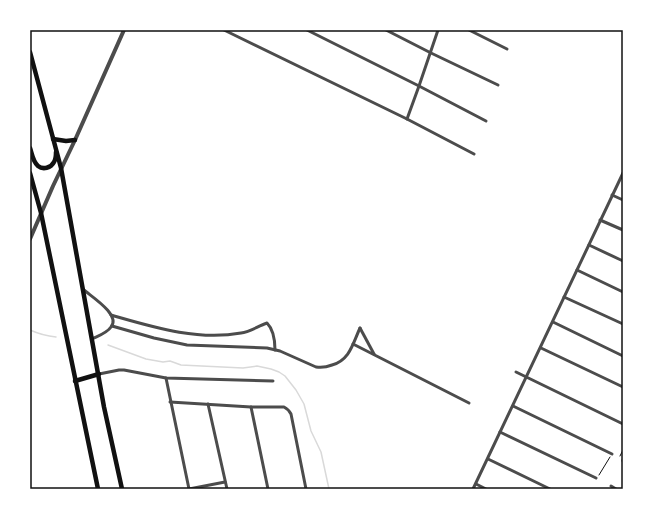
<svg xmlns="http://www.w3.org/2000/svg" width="653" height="519" viewBox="0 0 653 519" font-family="Rubik,sans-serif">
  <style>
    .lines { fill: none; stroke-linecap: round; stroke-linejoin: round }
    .stream { stroke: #d9d9d9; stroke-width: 1.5 }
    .path { stroke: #111; stroke-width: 1 }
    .minor { stroke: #4c4c4c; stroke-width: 3 }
    .tertiary { stroke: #4c4c4c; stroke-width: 4 }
    .secondary { stroke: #111; stroke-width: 4.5 }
    .neatline { fill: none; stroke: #111; stroke-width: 1.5 }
  </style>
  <rect width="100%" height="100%" fill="#fff"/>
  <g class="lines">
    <!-- stream -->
    <g class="stream">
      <path d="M30,330C39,334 46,336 56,337"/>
      <polyline points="108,345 146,359 163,362 170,361 181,365 243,368 257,366 271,369 279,372 285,376 296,390 304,404 311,431 321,452 329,489"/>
    </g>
    <!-- path -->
    <g class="path">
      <polyline points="620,456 623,450"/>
      <polyline points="599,475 610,457"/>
    </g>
    <!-- minor -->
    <g class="minor">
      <polyline points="224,30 407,119 474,154"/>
      <polyline points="307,30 419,86 486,121"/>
      <polyline points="386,30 431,53 498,85"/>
      <polyline points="469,30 507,49"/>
      <polyline points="407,119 419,86 438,30"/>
      <polyline points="612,195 623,200"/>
      <polyline points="600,220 623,230"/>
      <polyline points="589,245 623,261"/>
      <polyline points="577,270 623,292"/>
      <path d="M84,290C92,297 121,315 111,327C107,333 98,336 92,339"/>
      <polyline points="564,297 623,324"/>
      <path d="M111,315C153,327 197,341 241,333C250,332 258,326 267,323C274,330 275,340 275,350"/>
      <polyline points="553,322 623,356"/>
      <path d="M112,326L154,338L187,345L267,348L280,351L316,367C322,368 327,367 332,365C350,360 353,343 360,328"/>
      <polyline points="360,328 374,354"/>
      <polyline points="353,344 469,403"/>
      <polyline points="541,348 623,387"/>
      <polyline points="516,372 623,424"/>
      <polyline points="99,374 119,370 124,370 166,378 273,381"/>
      <polyline points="166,378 189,489"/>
      <path d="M170,402L251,407H284C288,409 289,410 291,414L306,489"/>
      <polyline points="208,404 227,489"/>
      <polyline points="513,406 612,454"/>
      <polyline points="251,407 268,489"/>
      <polyline points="500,432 596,478"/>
      <polyline points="488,459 550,489"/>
      <polyline points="623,460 623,461"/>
      <polyline points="476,484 486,489"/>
      <polyline points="611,486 616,489"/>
      <polyline points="189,489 225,482"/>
      <polyline points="473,489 623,173"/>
    </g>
    <!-- tertiary -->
    <polyline class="tertiary" points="30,239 53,186 75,140 124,30"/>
    <!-- secondary -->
    <g class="secondary">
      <polyline points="30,52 61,168 104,407 122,489"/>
      <polyline points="53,139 66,141 75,140"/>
      <path d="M30,148C32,154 33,162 38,166C43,170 51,168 54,162C56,159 56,155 56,152"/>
      <polyline points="30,173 41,213 98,489"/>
      <polyline points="75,381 99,374"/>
    </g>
  </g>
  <!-- border -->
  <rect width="653" height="519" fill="none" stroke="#ffffff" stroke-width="62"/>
  <rect x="31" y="31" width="591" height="457" class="neatline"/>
</svg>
